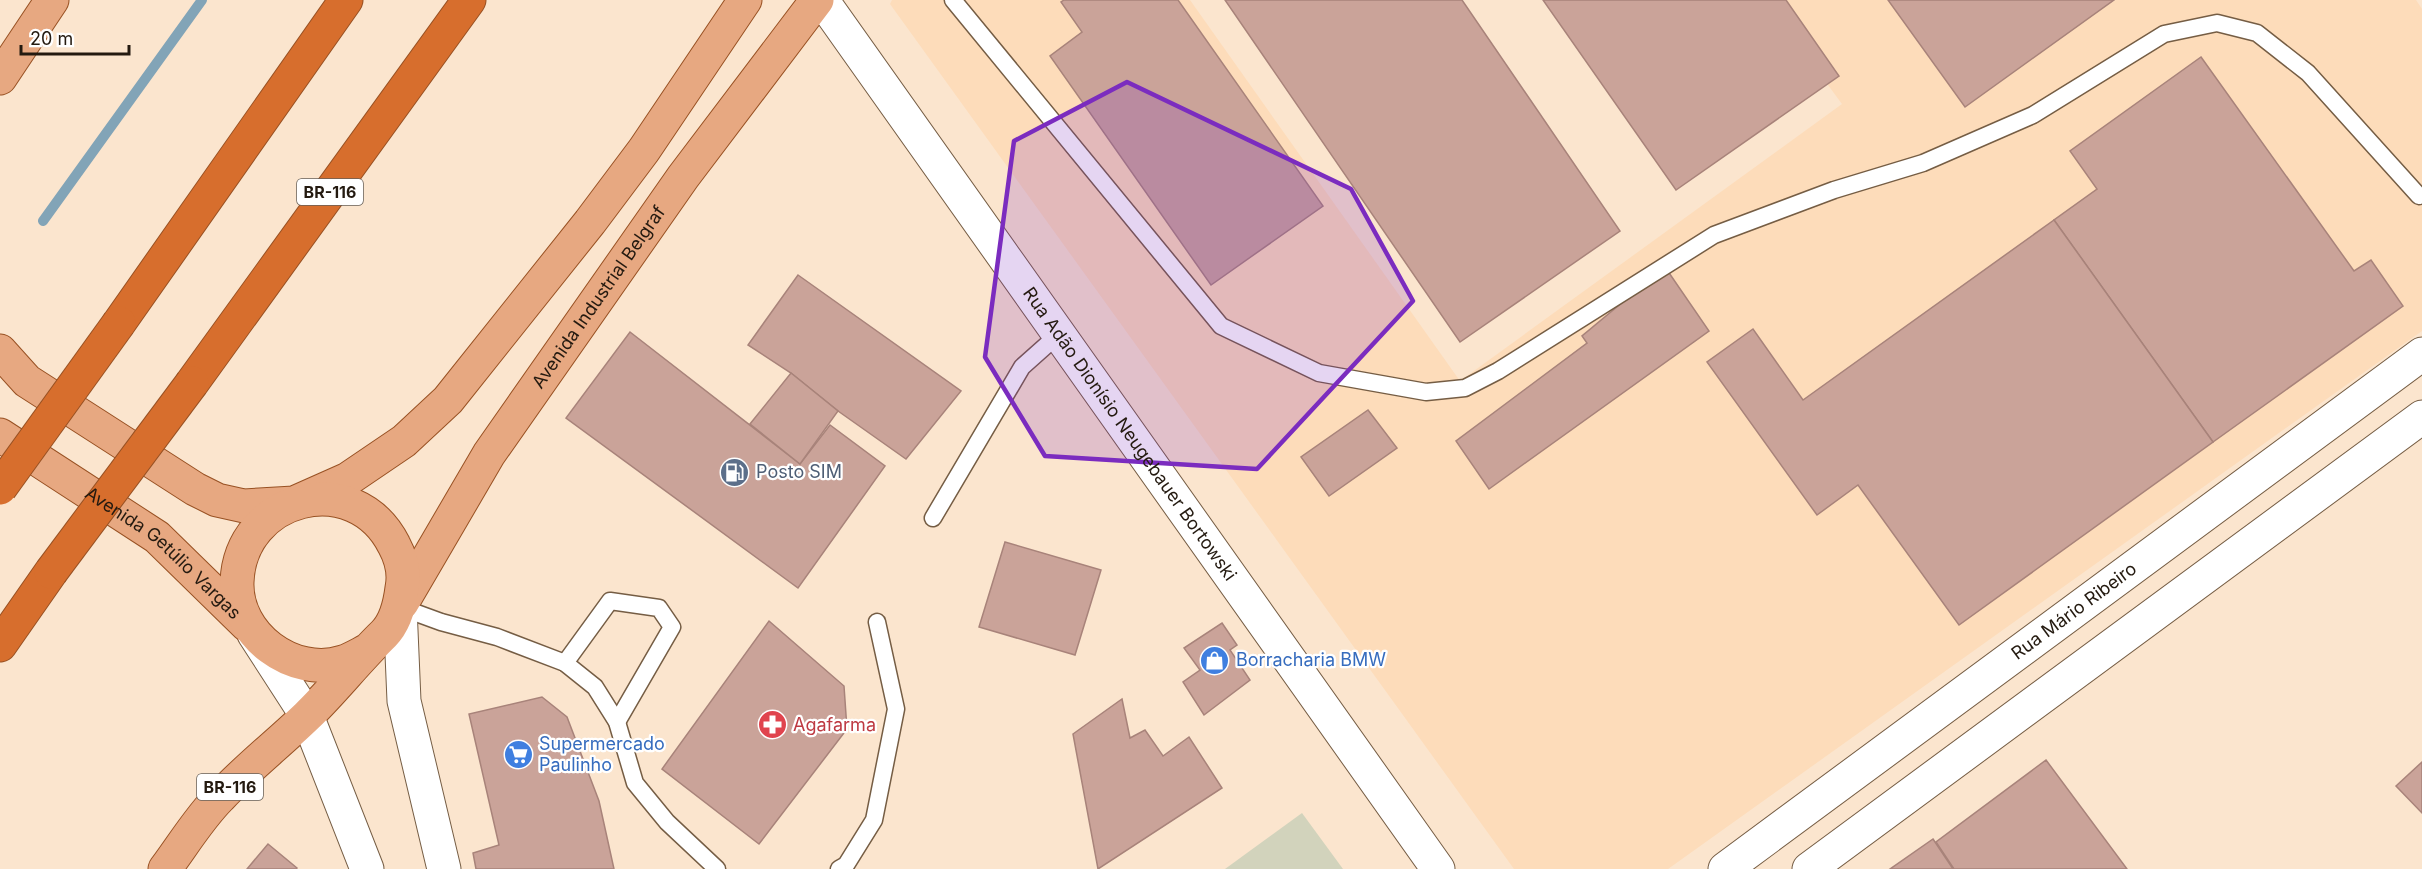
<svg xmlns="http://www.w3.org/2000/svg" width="2422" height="869" viewBox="0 0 2422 869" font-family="Inter,sans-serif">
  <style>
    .built { fill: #fddcba }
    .green { fill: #d2d3bc }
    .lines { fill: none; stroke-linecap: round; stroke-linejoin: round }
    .stream { stroke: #82a4b7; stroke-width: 10 }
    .building { fill: #caa399; stroke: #a8837a; stroke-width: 1.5 }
    .lane-casing { stroke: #755d44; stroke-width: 19 }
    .secondary-casing { stroke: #755d44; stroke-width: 35 }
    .primary-casing { stroke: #985123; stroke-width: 35 }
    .highway-casing { stroke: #985123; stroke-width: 35 }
    .lane { stroke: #fff; stroke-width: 16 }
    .secondary { stroke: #fff; stroke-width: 33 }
    .primary { stroke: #e7a881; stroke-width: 33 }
    .highway { stroke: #d76e2d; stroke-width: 33 }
    .highway-bridge-casing { stroke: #985123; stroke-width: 35; stroke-linecap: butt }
    .highway-bridge { stroke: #d76e2d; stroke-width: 33 }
    .marked { fill: #7b2cbf; fill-opacity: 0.2; stroke: #7b2cbf; stroke-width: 4.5; stroke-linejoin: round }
    .labels { text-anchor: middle; stroke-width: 4.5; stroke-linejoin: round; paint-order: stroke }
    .shield { fill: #fff; stroke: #665f58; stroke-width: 1.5 }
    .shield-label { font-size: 16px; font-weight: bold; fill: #241a10 }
    .street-label { font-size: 18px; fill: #241a10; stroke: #fff }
    .service-label { font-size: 18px; fill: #4e5e75; stroke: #fff; text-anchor: start }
    .shop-label { font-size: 18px; fill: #366cbe; stroke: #fff; text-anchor: start }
    .health-label { font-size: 18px; fill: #be3a42; stroke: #fff; text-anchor: start }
  </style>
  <rect width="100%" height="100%" fill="#fbe5ce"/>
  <!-- built -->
  <polygon class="built" points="892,0 1190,0 1460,381 1842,104 1765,0 2416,0 2422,9 2422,331 1668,869 1514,869 890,4"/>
  <!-- green -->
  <polygon class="green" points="1302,813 1343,869 1225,869"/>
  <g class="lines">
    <!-- stream -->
    <polyline class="stream" points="43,221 202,0"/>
  </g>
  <!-- building -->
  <g class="building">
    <polygon points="1064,0 1178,0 1323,206 1211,285 1050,56 1082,32 1061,2"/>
    <polygon points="1225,0 1462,0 1620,231 1460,342"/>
    <polygon points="1543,0 1786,0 1839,76 1676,190"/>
    <polygon points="1888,0 2114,0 1965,107"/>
    <polygon points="2201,57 2354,271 2371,260 2403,306 2213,442 2054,220 2097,189 2070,151"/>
    <polygon points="2054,220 2213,442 1959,625 1858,485 1817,515 1707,362 1753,329 1803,400"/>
    <polygon points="1665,267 1709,331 1489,489 1456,441 1587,343 1582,336"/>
    <polygon points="798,275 961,391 906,459 838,411 791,373 748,345"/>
    <polygon points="630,332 800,464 830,425 885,466 798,588 566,418"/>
    <polygon points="791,373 838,411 800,464 750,424"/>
    <polygon points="1368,410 1397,448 1329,496 1301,457"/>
    <polygon points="1005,542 1101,570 1075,655 979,627"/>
    <polygon points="769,621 844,686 847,729 759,844 662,769"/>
    <polygon points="1222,623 1237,645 1230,650 1250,680 1204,715 1183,682 1200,670 1184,648"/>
    <polygon points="542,697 567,717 599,801 614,869 476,869 473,853 499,845 469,714"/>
    <polygon points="1122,699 1130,738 1145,730 1163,756 1189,737 1222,788 1098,869 1073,734"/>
    <polygon points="2046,760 2127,869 1954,869 1936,842"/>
    <polygon points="2422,762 2422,813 2396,786"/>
    <polygon points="1933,839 1953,869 1890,869"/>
    <polygon points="268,844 297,868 296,869 247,869"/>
  </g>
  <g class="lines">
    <defs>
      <g id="lane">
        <polyline points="953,0 1221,326 1319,373 1426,392 1465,388 1498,371 1714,235 1834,190 1923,163 2033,115 2164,34 2217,23 2257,33 2308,73 2419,196"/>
        <polyline points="933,518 1022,367 1059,334"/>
        <polyline points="400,607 441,622 497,637 565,663 595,687 617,722 635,783 667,822 717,869"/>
        <polyline points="565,663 610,601 659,608 672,627 617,722"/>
        <polyline points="839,869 846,865 874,820 896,709 877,622"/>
      </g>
      <g id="secondary">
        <path id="s1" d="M822,0L1438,869"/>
        <polyline points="400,607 404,701 444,869"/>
        <polyline points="254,634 307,716 367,869"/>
        <path id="s2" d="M1725,869L2422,354"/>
        <polyline points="1809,869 2422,417"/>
      </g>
      <g id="primary">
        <polyline points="0,78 52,0"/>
        <polyline points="0,351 27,381 195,489 217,500 244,506 294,503 348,479 404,441 448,400 590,222 644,150 745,0"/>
        <path id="s3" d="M0,435L157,537L247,625"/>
        <path id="s4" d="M402,603L489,454L683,177L817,0"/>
        <path d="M165,869C183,845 199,818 220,797C247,768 278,744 307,716C334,690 357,660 384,634C396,622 400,604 402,588C405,573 401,558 394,545C354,466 240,496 237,582C235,635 293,678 343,662C352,659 360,654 368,650"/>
      </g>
      <g id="highway">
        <polyline points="119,323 346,0"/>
        <polyline points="192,383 469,0"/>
        <polyline points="0,645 51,572"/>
      </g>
    </defs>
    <!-- lane casing -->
    <use href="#lane" class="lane-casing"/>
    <!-- secondary casing -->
    <use href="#secondary" class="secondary-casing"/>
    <!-- primary casing -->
    <use href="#primary" class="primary-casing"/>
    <!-- highway casing -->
    <use href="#highway" class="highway-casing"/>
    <!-- lane -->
    <use href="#lane" class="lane"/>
    <!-- secondary -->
    <use href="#secondary" class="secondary"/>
    <!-- primary -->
    <use href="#primary" class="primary"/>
    <!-- highway -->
    <use href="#highway" class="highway"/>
    <defs>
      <g id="highway-bridge">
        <polyline points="0,488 119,323"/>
        <polyline points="51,572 192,383"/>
      </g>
    </defs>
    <!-- highway-bridge casing -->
    <use href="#highway-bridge" class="highway-bridge-casing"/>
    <!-- highway-bridge -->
    <use href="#highway-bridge" class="highway-bridge"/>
  </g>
  <!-- marked area -->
  <path class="marked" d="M1127,82L1351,189L1413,301L1257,469L1045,456L985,357L1014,141Z"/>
  <!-- icons -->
  <defs>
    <symbol id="fuel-disc" viewBox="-11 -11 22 22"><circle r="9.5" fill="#5c6f8a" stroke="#fff"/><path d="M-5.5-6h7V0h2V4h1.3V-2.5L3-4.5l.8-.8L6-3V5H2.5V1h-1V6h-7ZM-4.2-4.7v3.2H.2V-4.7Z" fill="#fff"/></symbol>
    <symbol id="shop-disc" viewBox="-11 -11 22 22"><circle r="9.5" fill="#3f7fe0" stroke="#fff"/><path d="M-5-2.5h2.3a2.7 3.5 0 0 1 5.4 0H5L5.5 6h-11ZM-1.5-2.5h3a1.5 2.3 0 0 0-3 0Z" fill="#fff"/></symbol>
    <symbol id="pharmacy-disc" viewBox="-11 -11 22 22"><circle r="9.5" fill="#e0444e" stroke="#fff"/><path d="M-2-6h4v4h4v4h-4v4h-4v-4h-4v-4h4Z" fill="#fff"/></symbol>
    <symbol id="supermarket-disc" viewBox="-11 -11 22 22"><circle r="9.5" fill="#3f7fe0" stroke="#fff"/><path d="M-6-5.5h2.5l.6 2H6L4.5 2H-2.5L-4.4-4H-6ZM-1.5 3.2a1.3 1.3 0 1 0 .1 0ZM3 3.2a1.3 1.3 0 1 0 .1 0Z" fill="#fff"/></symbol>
  </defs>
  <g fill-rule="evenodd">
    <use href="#fuel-disc" x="718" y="456" width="33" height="33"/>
    <use href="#shop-disc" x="1198" y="644" width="33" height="33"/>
    <use href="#pharmacy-disc" x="756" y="708" width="33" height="33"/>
    <use href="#supermarket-disc" x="502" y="738" width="33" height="33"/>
  </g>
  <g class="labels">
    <!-- shield labels -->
    <g class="shield">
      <rect x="297" y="179" width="66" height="26" rx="4.5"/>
      <rect x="197" y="774" width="66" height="26" rx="4.5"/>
    </g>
    <g class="shield-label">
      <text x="330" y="198">BR-116</text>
      <text x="230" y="793">BR-116</text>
    </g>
    <!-- street labels -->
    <g class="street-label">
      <text dy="6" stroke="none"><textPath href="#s4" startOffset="364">Avenida Industrial Belgraf</textPath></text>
      <text dy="6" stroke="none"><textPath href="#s1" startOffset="532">Rua Adão Dionísio Neugebauer Bortowski</textPath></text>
      <text dy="6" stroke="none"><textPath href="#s3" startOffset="202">Avenida Getúlio Vargas</textPath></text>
      <text dy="6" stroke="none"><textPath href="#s2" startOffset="434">Rua Mário Ribeiro</textPath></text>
    </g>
    <!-- service labels -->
    <g class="service-label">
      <text x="756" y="478">Posto SIM</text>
    </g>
    <!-- shop labels -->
    <g class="shop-label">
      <text x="1236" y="666">Borracharia BMW</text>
      <text x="539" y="750">Supermercado<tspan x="539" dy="21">Paulinho</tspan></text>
    </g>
    <!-- health labels -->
    <g class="health-label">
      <text x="793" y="731">Agafarma</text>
    </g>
  </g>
  <!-- scale -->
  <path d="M21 45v9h108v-9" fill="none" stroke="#241a10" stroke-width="3"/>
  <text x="30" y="45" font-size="18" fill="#241a10" stroke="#ffffff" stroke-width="4.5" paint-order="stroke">20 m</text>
</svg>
